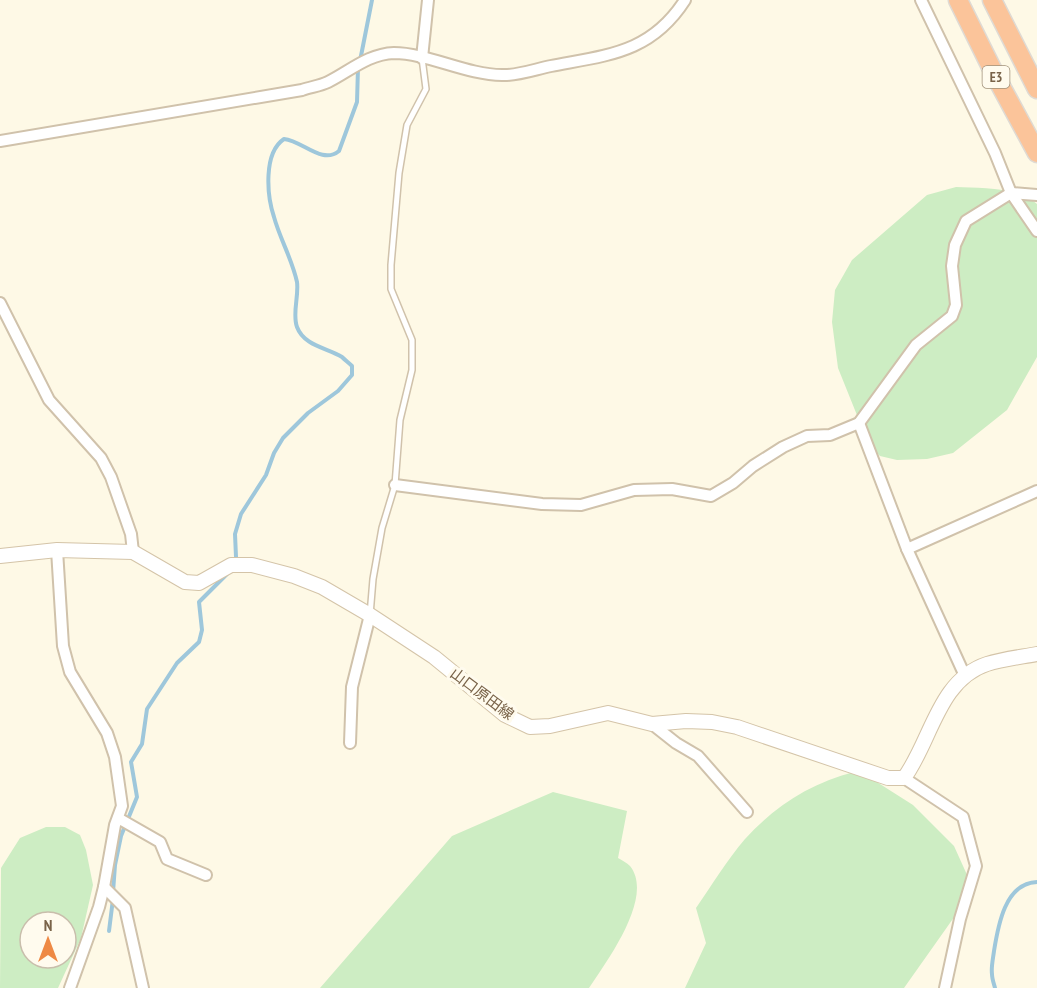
<svg xmlns="http://www.w3.org/2000/svg" width="1037" height="988" viewBox="0 0 1037 988" font-family="'PT Sans Narrow','Noto Sans JP',sans-serif">
  <style>
    .green { fill: #cdedc3; fill-rule: evenodd }
    .lines { fill: none; stroke-linecap: round; stroke-linejoin: round }
    .stream { stroke: #9ec7db; stroke-width: 4 }
    .service-casing { stroke: #d0c2ab; stroke-width: 8 }
    .minor-casing { stroke: #d0c2ab; stroke-width: 14 }
    .secondary-casing { stroke: #d4c4a8; stroke-width: 16 }
    .motorway-casing { stroke: #dfdad3; stroke-width: 21 }
    .service { stroke: #fff; stroke-width: 5 }
    .minor { stroke: #fff; stroke-width: 10 }
    .secondary { stroke: #fff; stroke-width: 14 }
    .motorway { stroke: #fbc49a; stroke-width: 18 }
    .labels { text-anchor: middle; stroke-width: 6; stroke-linejoin: round; paint-order: stroke }
    .shield { fill: #fffbee; stroke: #a1917a; stroke-width: 1.5 }
    .shield-label { font-size: 14px; font-weight: bold; fill: #796349 }
    .street-label { font-size: 15px; fill: #796349; stroke: #fffbee }
  </style>
  <rect width="100%" height="100%" fill="#fef9e6"/>
  <!-- green -->
  <g class="green">
    <path d="M956,187C980,188 1019,187 1037,204V357L1007,410L953,453L927,459L897,460L880,456L869,445L838,368L832,322L835,290L852,260L927,195Z"/>
    <path d="M854,772H861L913,805L954,846L968,877L962,906L904,988H685L706,943L696,908C712,885 727,860 745,839C775,806 811,783 854,772Z"/>
    <path d="M553,792L627,811L618,858C622,860 627,863 630,866C655,897 606,962 589,988H320L452,836Z"/>
    <path d="M46,827H65L80,835L86,850L93,885L81,938L58,988H0L1,868L20,838ZM30,922H66V958H30Z"/>
  </g>
  <g class="lines">
    <!-- stream -->
    <g class="stream">
      <polyline points="360,61 372,0"/>
      <path d="M234,562L236,557L235,534L241,514L266,475L274,453L283,438L308,413L338,391L352,375V366C349,363 345,360 342,357C328,348 304,346 297,327C292,314 299,296 297,282C292,259 280,239 274,217C267,196 263,153 284,139C303,141 322,165 339,151L357,102L358,68"/>
      <polyline points="113,892 115,865 121,836 137,797 131,762 142,744 147,709 177,663 199,642 202,630 199,602 227,574"/>
      <polyline points="109,931 113,899"/>
      <path d="M995,988C994,984 992,979 992,974C991,967 993,959 994,951C998,926 1005,883 1037,882"/>
    </g>
    <defs>
      <polyline id="service" points="370,615 373,579 382,528 395,485 400,420 412,370 412,340 391,289 391,265 399,173 407,125 426,89 422,58"/>
      <g id="minor">
        <polyline points="921,0 995,153 1011,193 1037,231"/>
        <polyline points="422,58 428,0"/>
        <path d="M0,141L302,90C310,87 320,86 328,82C350,71 368,54 394,53C427,53 467,75 502,75C517,76 536,69 551,66C608,55 651,53 685,0"/>
        <polyline points="0,303 49,400 101,458 111,477 131,534 133,552"/>
        <polyline points="859,423 907,549 965,676"/>
        <polyline points="395,485 542,504 581,505 634,490 672,489 711,496 733,483 753,466 783,447 807,436 830,435 859,423 916,345 952,316 956,305 952,266 955,245 966,221 1011,193 1037,195"/>
        <polyline points="907,549 1037,491"/>
        <polyline points="57,550 63,646 70,672 107,733 115,757 122,806 115,825 104,887 99,907 70,988"/>
        <polyline points="652,724 676,743 698,756 747,812"/>
        <polyline points="350,743 352,687 370,615"/>
        <polyline points="904,778 963,817 976,866 960,919 945,988"/>
        <polyline points="118,818 160,842 167,859 206,875"/>
        <polyline points="104,887 125,908 143,988"/>
      </g>
      <path id="secondary" d="M0,556L57,550L133,552L185,582L199,583L231,565H252L294,576L322,587L370,615L434,657L505,715L530,727L550,726L608,713L652,724L686,721L712,722L737,727L888,778H904C931,742 938,680 987,664C1003,659 1021,657 1037,654"/>
      <g id="motorway">
        <polyline points="958,0 997,79 1037,153"/>
        <polyline points="992,0 1037,89"/>
      </g>
    </defs>
    <!-- service casing -->
    <use href="#service" class="service-casing"/>
    <!-- minor casing -->
    <use href="#minor" class="minor-casing"/>
    <!-- secondary casing -->
    <use href="#secondary" class="secondary-casing"/>
    <!-- motorway casing -->
    <use href="#motorway" class="motorway-casing"/>
    <!-- service -->
    <use href="#service" class="service"/>
    <!-- minor -->
    <use href="#minor" class="minor"/>
    <!-- secondary -->
    <use href="#secondary" class="secondary"/>
    <!-- motorway -->
    <use href="#motorway" class="motorway"/>
  </g>
  <g class="labels">
    <!-- shield labels -->
    <rect class="shield" x="982.5" y="66" width="27" height="22" rx="4.5"/>
    <g class="shield-label">
      <text x="996" y="82">E3</text>
    </g>
    <!-- street labels -->
    <g class="street-label">
      <text transform="translate(482 694) rotate(37)" y="5">山口原田線</text>
    </g>
  </g>
  <!-- north arrow -->
  <g transform="translate(48 940)"><circle r="28" fill="#fffbee" stroke="#c9beac" stroke-width="1.5"/>
  <path d="M0-4.5L10 22L0 15L-10 22Z" fill="#ee8944"/>
  <text y="-9" font-size="16" font-weight="bold" text-anchor="middle" fill="#796349">N</text>
  </g>
</svg>
